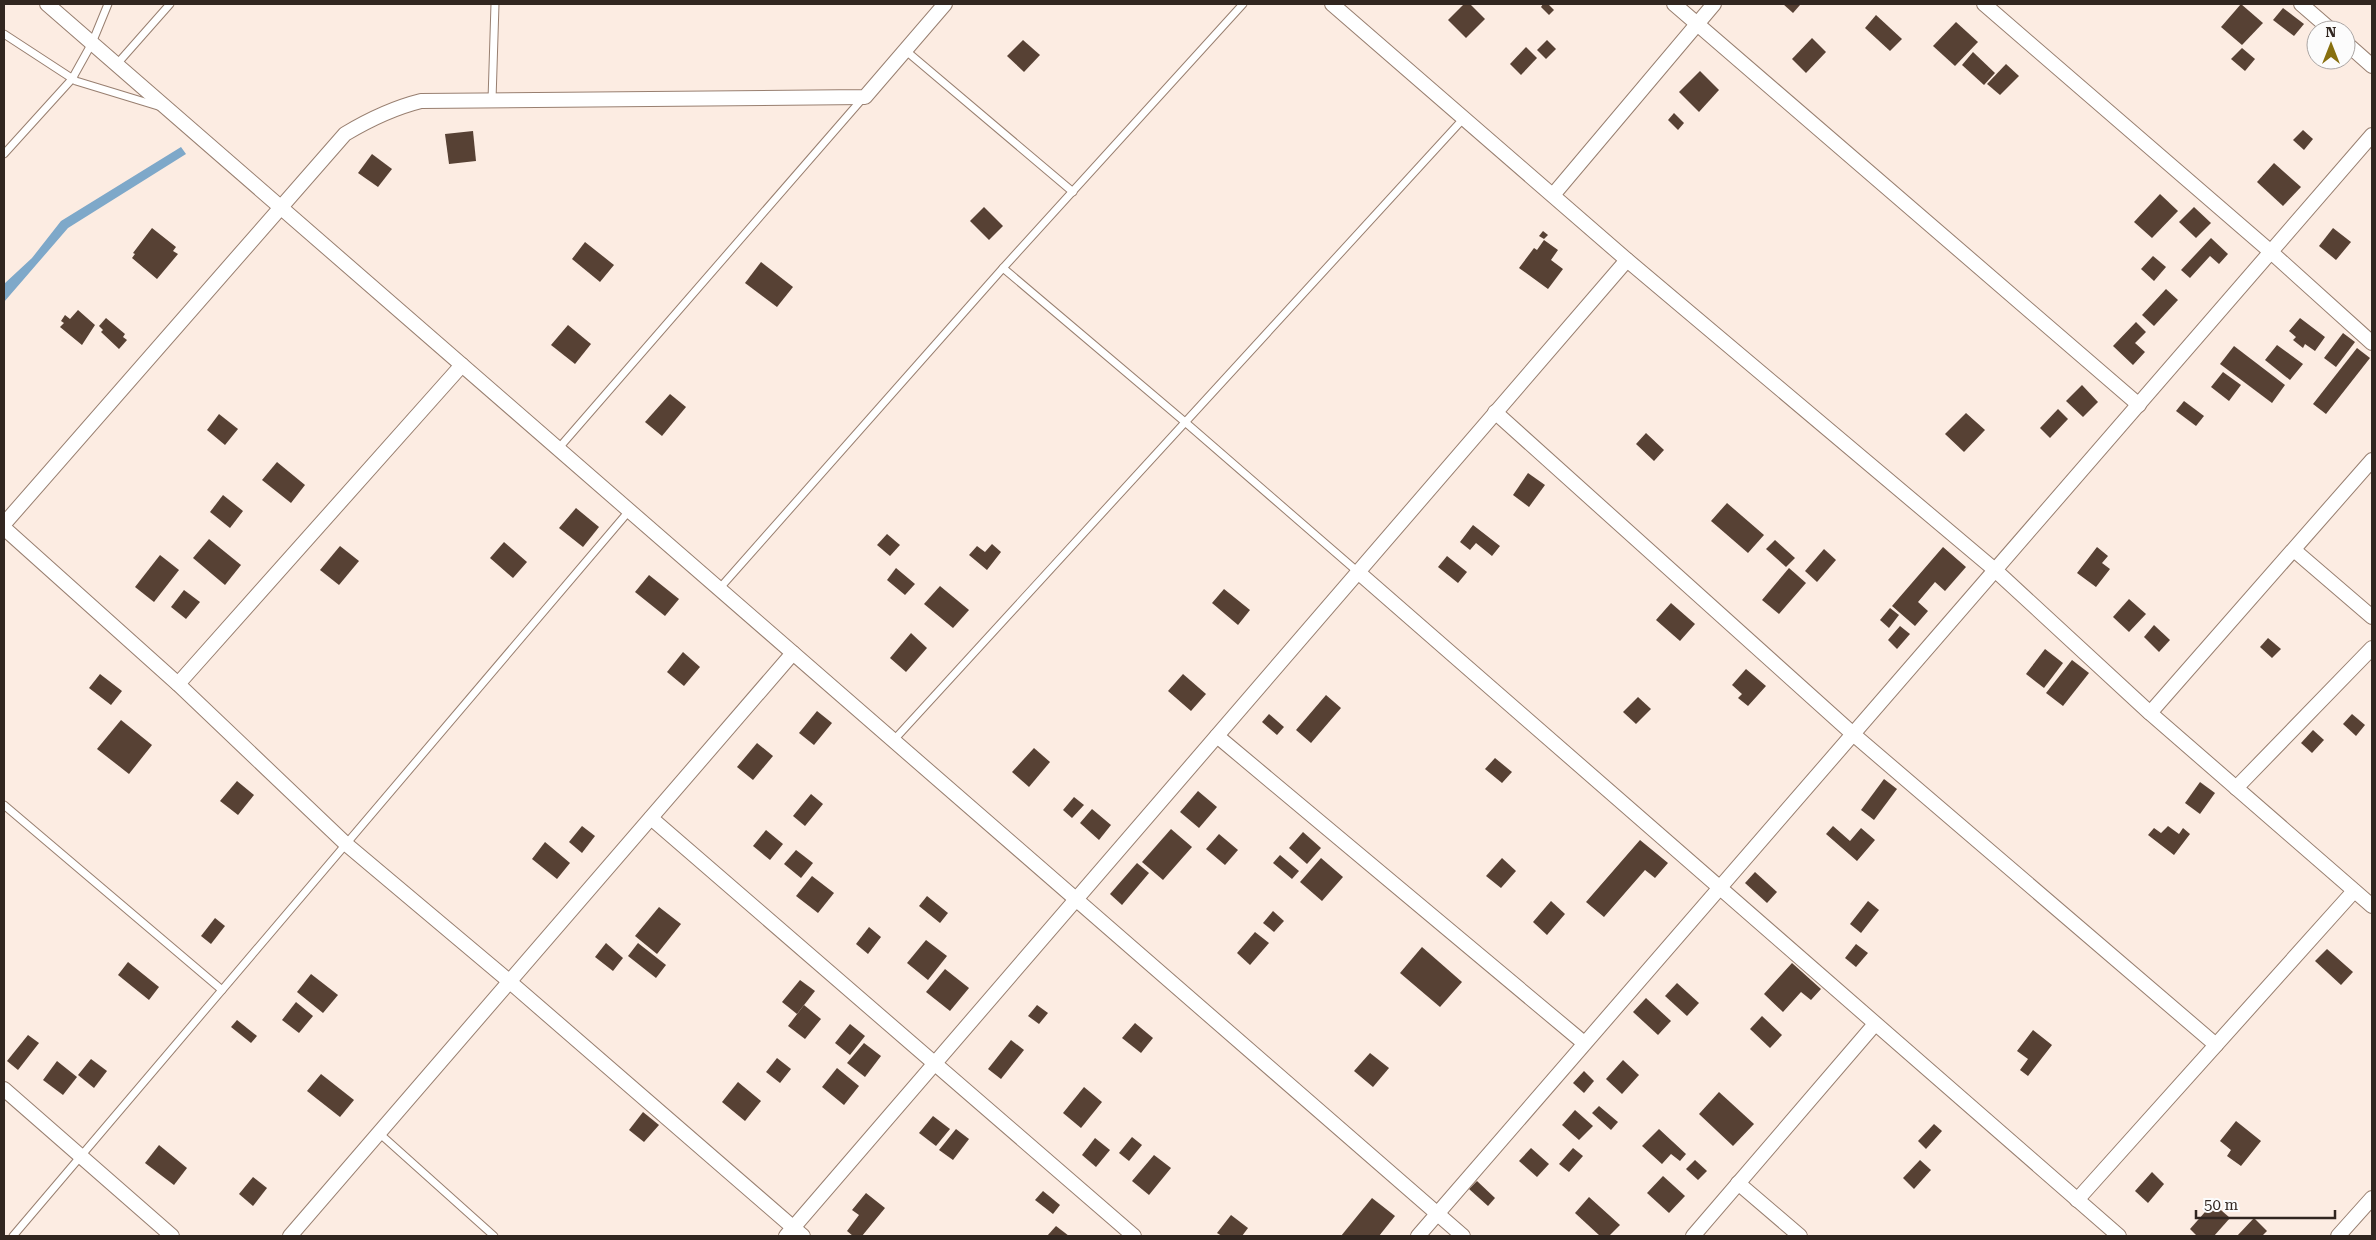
<svg xmlns="http://www.w3.org/2000/svg" width="2376" height="1240" viewBox="0 0 2376 1240" font-family="'Roboto Serif',serif">
  <style>
    .water { fill: #7ea8c9 }
    .building { fill: #574134 }
    .lines { fill: none; stroke-linecap: round; stroke-linejoin: round }
    .lane-casing { stroke: #987f70; stroke-width: 9 }
    .street-casing { stroke: #987f70; stroke-width: 16 }
    .lane { stroke: #fff; stroke-width: 7 }
    .street { stroke: #fff; stroke-width: 14 }
  </style>
  <rect width="100%" height="100%" fill="#fcece2"/>
  <!-- water -->
  <polygon class="water" points="181,147 186,154 68,228 4,302 4,284 32,258 61,221"/>
  <!-- building -->
  <g class="building">
    <polygon points="1464,4 1470,4 1485,19 1466,38 1448,20"/>
    <polygon points="1543,4 1548,4 1554,10 1549,15 1541,7"/>
    <polygon points="1783,4 1799,4 1800,5 1793,13"/>
    <polygon points="2241,4 2263,23 2242,45 2221,27"/>
    <polygon points="2283,8 2304,24 2294,36 2273,20"/>
    <polygon points="1876,15 1902,39 1890,51 1865,28"/>
    <polygon points="1956,22 1978,42 1955,66 1933,46"/>
    <polygon points="1812,38 1826,52 1806,73 1792,59"/>
    <polygon points="1023,40 1040,55 1024,72 1007,56"/>
    <polygon points="1547,40 1556,49 1546,59 1537,50"/>
    <polygon points="1526,47 1537,58 1521,75 1510,64"/>
    <polygon points="2242,48 2255,59 2245,71 2231,59"/>
    <polygon points="1973,52 1995,73 1984,85 1962,65"/>
    <polygon points="2006,64 2019,76 2000,95 1987,84"/>
    <polygon points="1700,71 1719,90 1699,112 1679,92"/>
    <polygon points="1674,113 1684,123 1678,130 1668,120"/>
    <polygon points="2303,130 2313,139 2304,150 2293,140"/>
    <polygon points="473,131 476,161 449,164 445,134"/>
    <polygon points="372,154 392,169 378,187 358,173"/>
    <polygon points="2274,163 2301,187 2283,206 2257,182"/>
    <polygon points="2160,194 2178,211 2152,238 2134,222"/>
    <polygon points="984,207 1003,226 989,240 970,221"/>
    <polygon points="2194,207 2211,223 2196,238 2179,222"/>
    <polygon points="152,228 176,247 173,251 178,254 157,279 132,258 135,254 133,253"/>
    <polygon points="2333,228 2351,242 2336,260 2319,246"/>
    <polygon points="1543,231 1548,235 1544,239 1539,236"/>
    <polygon points="2211,238 2228,254 2219,264 2210,256 2190,278 2181,270"/>
    <polygon points="1544,240 1558,250 1551,260 1563,269 1548,289 1519,268 1534,248 1537,250"/>
    <polygon points="585,242 614,265 600,282 572,259"/>
    <polygon points="2153,256 2166,267 2154,281 2141,269"/>
    <polygon points="761,262 793,287 777,307 745,283"/>
    <polygon points="2166,289 2178,300 2154,326 2142,315"/>
    <polygon points="78,310 95,325 82,345 60,327 64,323 61,321 65,315 70,319"/>
    <polygon points="106,318 125,334 123,337 127,340 119,349 101,332 103,330 99,326"/>
    <polygon points="2300,318 2325,337 2315,351 2305,344 2303,348 2293,340 2296,337 2289,331"/>
    <polygon points="2136,322 2146,332 2135,343 2145,352 2133,365 2113,346"/>
    <polygon points="568,325 591,344 575,364 551,345"/>
    <polygon points="2343,333 2355,342 2336,367 2324,358"/>
    <polygon points="2277,345 2303,364 2290,380 2265,360"/>
    <polygon points="2234,346 2285,385 2272,403 2220,364"/>
    <polygon points="2357,348 2370,358 2326,414 2313,404"/>
    <polygon points="2223,372 2241,385 2229,401 2211,387"/>
    <polygon points="2082,385 2098,402 2083,417 2066,401"/>
    <polygon points="670,394 686,407 662,436 645,422"/>
    <polygon points="2184,401 2204,416 2196,426 2176,411"/>
    <polygon points="2058,409 2068,419 2050,438 2040,428"/>
    <polygon points="1966,413 1985,430 1964,452 1945,434"/>
    <polygon points="219,414 238,429 225,445 207,430"/>
    <polygon points="1646,433 1664,450 1654,461 1636,444"/>
    <polygon points="277,462 305,485 291,503 262,480"/>
    <polygon points="1528,473 1545,485 1529,507 1513,495"/>
    <polygon points="223,495 243,511 230,528 210,512"/>
    <polygon points="1727,503 1764,535 1748,553 1711,521"/>
    <polygon points="576,508 599,527 583,547 559,528"/>
    <polygon points="1473,525 1500,546 1492,556 1476,543 1470,550 1460,542"/>
    <polygon points="887,534 900,545 890,556 877,545"/>
    <polygon points="209,539 241,565 225,585 193,558"/>
    <polygon points="1775,540 1795,558 1786,567 1766,549"/>
    <polygon points="504,542 527,562 513,578 490,558"/>
    <polygon points="992,544 1001,552 987,570 969,555 977,546 985,552"/>
    <polygon points="340,546 359,561 339,585 320,570"/>
    <polygon points="1943,547 1966,567 1945,591 1935,582 1918,602 1928,611 1915,626 1892,606"/>
    <polygon points="2097,547 2108,556 2102,563 2110,569 2096,587 2077,573"/>
    <polygon points="1824,549 1836,560 1817,582 1805,571"/>
    <polygon points="160,555 179,570 154,602 135,587"/>
    <polygon points="1447,556 1467,572 1458,583 1438,567"/>
    <polygon points="896,568 915,584 905,595 887,580"/>
    <polygon points="1789,568 1806,583 1779,614 1762,600"/>
    <polygon points="649,575 679,599 665,616 635,592"/>
    <polygon points="940,586 969,610 953,628 924,604"/>
    <polygon points="1224,589 1250,610 1238,625 1212,603"/>
    <polygon points="184,590 200,602 186,619 171,607"/>
    <polygon points="2129,599 2146,614 2129,632 2113,617"/>
    <polygon points="1671,603 1695,624 1680,641 1656,620"/>
    <polygon points="1890,608 1899,615 1889,628 1880,620"/>
    <polygon points="2154,625 2170,640 2159,652 2144,637"/>
    <polygon points="1900,626 1910,634 1897,649 1888,640"/>
    <polygon points="911,633 927,648 906,672 890,658"/>
    <polygon points="2268,638 2281,649 2272,658 2260,647"/>
    <polygon points="2045,649 2063,663 2044,688 2026,674"/>
    <polygon points="683,652 700,667 684,686 667,672"/>
    <polygon points="2072,660 2089,673 2063,706 2046,693"/>
    <polygon points="1746,669 1766,686 1748,706 1738,698 1742,694 1732,685"/>
    <polygon points="100,674 122,691 111,705 89,688"/>
    <polygon points="1183,674 1206,694 1191,711 1168,691"/>
    <polygon points="1326,695 1341,708 1311,743 1296,730"/>
    <polygon points="1638,697 1651,709 1636,724 1623,712"/>
    <polygon points="817,711 832,723 814,745 799,733"/>
    <polygon points="1269,714 1284,727 1277,735 1262,722"/>
    <polygon points="2352,714 2365,725 2356,736 2343,724"/>
    <polygon points="121,720 152,745 129,774 97,749"/>
    <polygon points="2313,730 2324,740 2312,753 2301,743"/>
    <polygon points="757,743 773,756 753,780 737,767"/>
    <polygon points="1034,748 1050,762 1029,787 1012,772"/>
    <polygon points="1495,758 1512,772 1502,783 1485,769"/>
    <polygon points="1884,779 1897,789 1874,820 1861,810"/>
    <polygon points="237,781 254,795 238,815 220,801"/>
    <polygon points="2200,782 2215,793 2200,814 2185,803"/>
    <polygon points="1198,791 1217,807 1199,828 1180,812"/>
    <polygon points="811,794 823,804 805,826 793,816"/>
    <polygon points="1074,797 1084,805 1072,818 1063,810"/>
    <polygon points="1092,809 1111,825 1099,840 1080,823"/>
    <polygon points="582,826 595,836 582,853 569,842"/>
    <polygon points="1833,826 1850,841 1861,828 1875,840 1857,861 1826,834"/>
    <polygon points="2168,826 2179,834 2183,828 2190,834 2174,855 2148,835 2154,828 2161,833"/>
    <polygon points="1171,829 1192,847 1163,880 1142,862"/>
    <polygon points="766,830 783,844 770,860 753,846"/>
    <polygon points="1303,832 1321,848 1307,864 1289,848"/>
    <polygon points="1219,834 1238,850 1225,865 1206,849"/>
    <polygon points="1640,840 1668,863 1655,878 1645,870 1604,917 1586,902"/>
    <polygon points="545,842 570,863 557,879 532,859"/>
    <polygon points="796,850 813,863 801,878 784,864"/>
    <polygon points="1280,855 1299,871 1292,879 1273,863"/>
    <polygon points="1321,858 1343,877 1322,901 1300,882"/>
    <polygon points="1502,858 1516,871 1501,888 1486,876"/>
    <polygon points="1137,863 1149,873 1122,905 1110,894"/>
    <polygon points="1755,872 1777,892 1767,903 1745,883"/>
    <polygon points="812,876 834,893 818,913 796,896"/>
    <polygon points="927,896 948,913 940,923 919,906"/>
    <polygon points="1551,901 1565,914 1547,935 1533,922"/>
    <polygon points="1868,901 1879,910 1861,933 1850,924"/>
    <polygon points="659,907 681,924 657,954 635,936"/>
    <polygon points="1273,911 1284,921 1274,932 1263,923"/>
    <polygon points="215,918 225,926 211,944 201,936"/>
    <polygon points="869,927 881,937 868,954 856,944"/>
    <polygon points="1255,932 1269,943 1250,965 1237,953"/>
    <polygon points="926,940 947,956 928,980 907,963"/>
    <polygon points="606,943 623,958 613,971 595,957"/>
    <polygon points="638,943 666,965 656,978 628,956"/>
    <polygon points="1856,944 1868,953 1856,967 1845,958"/>
    <polygon points="1422,947 1462,982 1440,1007 1400,973"/>
    <polygon points="2327,949 2353,972 2341,985 2315,961"/>
    <polygon points="128,962 159,987 149,1000 118,975"/>
    <polygon points="1792,963 1821,989 1811,1000 1801,992 1783,1012 1764,994"/>
    <polygon points="945,969 969,988 950,1011 926,992"/>
    <polygon points="311,974 338,995 323,1013 297,992"/>
    <polygon points="800,980 815,991 797,1014 782,1002"/>
    <polygon points="1677,983 1699,1003 1687,1016 1665,996"/>
    <polygon points="1646,998 1671,1021 1658,1035 1633,1012"/>
    <polygon points="296,1002 313,1016 299,1033 282,1020"/>
    <polygon points="804,1005 821,1019 805,1039 788,1026"/>
    <polygon points="1037,1005 1048,1013 1039,1024 1028,1016"/>
    <polygon points="1762,1016 1782,1035 1770,1048 1750,1029"/>
    <polygon points="237,1020 257,1036 251,1043 231,1027"/>
    <polygon points="1135,1023 1153,1038 1141,1053 1122,1038"/>
    <polygon points="850,1024 865,1036 850,1055 835,1043"/>
    <polygon points="2033,1030 2052,1045 2028,1076 2020,1070 2028,1059 2017,1051"/>
    <polygon points="28,1035 39,1043 18,1070 7,1061"/>
    <polygon points="1011,1040 1024,1050 1001,1079 988,1069"/>
    <polygon points="864,1043 881,1056 865,1077 847,1063"/>
    <polygon points="1370,1053 1389,1068 1373,1087 1354,1071"/>
    <polygon points="777,1058 791,1069 780,1083 766,1072"/>
    <polygon points="91,1059 107,1071 94,1088 78,1075"/>
    <polygon points="1623,1060 1639,1075 1622,1094 1606,1079"/>
    <polygon points="57,1061 77,1077 63,1095 43,1080"/>
    <polygon points="837,1068 859,1086 844,1105 822,1087"/>
    <polygon points="1584,1071 1594,1081 1584,1093 1573,1083"/>
    <polygon points="321,1074 354,1100 340,1117 307,1091"/>
    <polygon points="738,1082 761,1101 745,1121 722,1102"/>
    <polygon points="1084,1087 1102,1102 1081,1128 1063,1113"/>
    <polygon points="1719,1092 1754,1124 1733,1146 1699,1114"/>
    <polygon points="1599,1106 1618,1122 1611,1130 1592,1113"/>
    <polygon points="1575,1110 1593,1126 1579,1140 1562,1125"/>
    <polygon points="643,1112 659,1125 644,1142 629,1130"/>
    <polygon points="933,1116 950,1129 936,1146 919,1133"/>
    <polygon points="2236,1121 2261,1141 2241,1166 2227,1156 2231,1150 2220,1141"/>
    <polygon points="1934,1124 1942,1131 1926,1149 1918,1141"/>
    <polygon points="956,1129 969,1139 953,1160 939,1150"/>
    <polygon points="1659,1129 1686,1154 1680,1161 1671,1154 1662,1164 1642,1146"/>
    <polygon points="1132,1137 1142,1145 1129,1161 1119,1153"/>
    <polygon points="1095,1138 1110,1150 1096,1167 1082,1155"/>
    <polygon points="159,1145 187,1168 174,1185 145,1163"/>
    <polygon points="1531,1148 1549,1164 1537,1177 1519,1161"/>
    <polygon points="1573,1148 1583,1156 1569,1172 1559,1164"/>
    <polygon points="1154,1155 1171,1168 1149,1195 1132,1181"/>
    <polygon points="1695,1160 1707,1171 1698,1180 1686,1169"/>
    <polygon points="1920,1160 1931,1170 1914,1189 1903,1178"/>
    <polygon points="2152,1172 2164,1184 2148,1203 2135,1191"/>
    <polygon points="1663,1176 1685,1196 1669,1213 1647,1193"/>
    <polygon points="253,1177 267,1188 253,1206 239,1194"/>
    <polygon points="1477,1181 1495,1198 1488,1206 1469,1189"/>
    <polygon points="1043,1191 1060,1205 1053,1214 1035,1200"/>
    <polygon points="866,1193 885,1208 862,1236 853,1236 847,1231 859,1215 852,1210"/>
    <polygon points="1589,1197 1620,1225 1609,1236 1600,1236 1575,1213"/>
    <polygon points="1372,1198 1395,1216 1379,1236 1341,1236"/>
    <polygon points="2213,1203 2230,1218 2214,1236 2197,1236 2190,1229"/>
    <polygon points="1231,1215 1248,1228 1242,1236 1222,1236 1217,1233"/>
    <polygon points="2254,1218 2267,1231 2262,1236 2237,1236"/>
    <polygon points="1056,1226 1069,1236 1047,1236"/>
  </g>
  <g class="lines">
    <defs>
      <g id="lane">
        <polyline points="4,34 76,81 158,106"/>
        <polyline points="905,50 1073,192"/>
        <polyline points="117,64 170,4"/>
        <polyline points="492,100 495,4"/>
        <polyline points="4,154 72,79 92,43 108,4"/>
        <polyline points="1003,268 1185,422 1358,572"/>
        <polyline points="558,449 863,98"/>
        <polyline points="719,589 1003,268 1243,4"/>
        <polyline points="893,741 1464,118"/>
        <polyline points="4,805 222,990"/>
        <polyline points="379,1133 494,1236"/>
        <polyline points="13,1236 629,511"/>
      </g>
      <g id="street">
        <polyline points="47,4 1463,1236"/>
        <polyline points="1332,4 1627,260 1995,570 2150,713 2372,906"/>
        <polyline points="1674,4 2139,405"/>
        <polyline points="1984,4 2271,252 2372,343"/>
        <polyline points="2301,4 2331,30"/>
        <polyline points="2346,43 2372,66"/>
        <polyline points="1553,195 1714,4"/>
        <polyline points="1495,412 1853,734 2216,1045"/>
        <path d="M4,524L345,134C370,119 393,108 421,101L865,97L945,4"/>
        <polyline points="4,528 178,684 346,844 510,982 803,1236"/>
        <polyline points="2294,550 2372,617"/>
        <polyline points="1358,572 2119,1236"/>
        <polyline points="178,684 462,365"/>
        <polyline points="2150,713 2372,460"/>
        <polyline points="1217,736 1584,1043"/>
        <polyline points="2236,788 2372,648"/>
        <polyline points="651,818 1134,1236"/>
        <polyline points="4,1089 172,1236"/>
        <polyline points="1738,1183 1800,1236"/>
        <polyline points="2077,1200 2354,891"/>
        <polyline points="290,1236 793,653"/>
        <polyline points="786,1236 1627,260"/>
        <polyline points="1418,1236 2372,135"/>
        <polyline points="1693,1236 1875,1024"/>
        <polyline points="2338,1236 2372,1198"/>
      </g>
    </defs>
    <!-- lane casing -->
    <use href="#lane" class="lane-casing"/>
    <!-- street casing -->
    <use href="#street" class="street-casing"/>
    <!-- lane -->
    <use href="#lane" class="lane"/>
    <!-- street -->
    <use href="#street" class="street"/>
  </g>
  <!-- border -->
  <rect width="2376" height="1240" fill="none" stroke="#312620" stroke-width="10"/>
  <!-- north arrow -->
  <g transform="translate(2331 45)"><circle r="24" fill="#fcfcfc" stroke="#aba6a4"/>
  <path d="M0-4L9 19L0 12L-9 19Z" fill="#876f0f"/>
  <text y="-8" font-size="14" font-weight="bold" text-anchor="middle" fill="#312620">N</text>
  </g>
  <!-- scale -->
  <path d="M2196 1210v8h139v-8" fill="none" stroke="#312620" stroke-width="2.5"/>
  <text x="2204" y="1210" font-size="15" fill="#312620" stroke="#fcfcfc" stroke-width="4" paint-order="stroke">50 m</text>
</svg>
